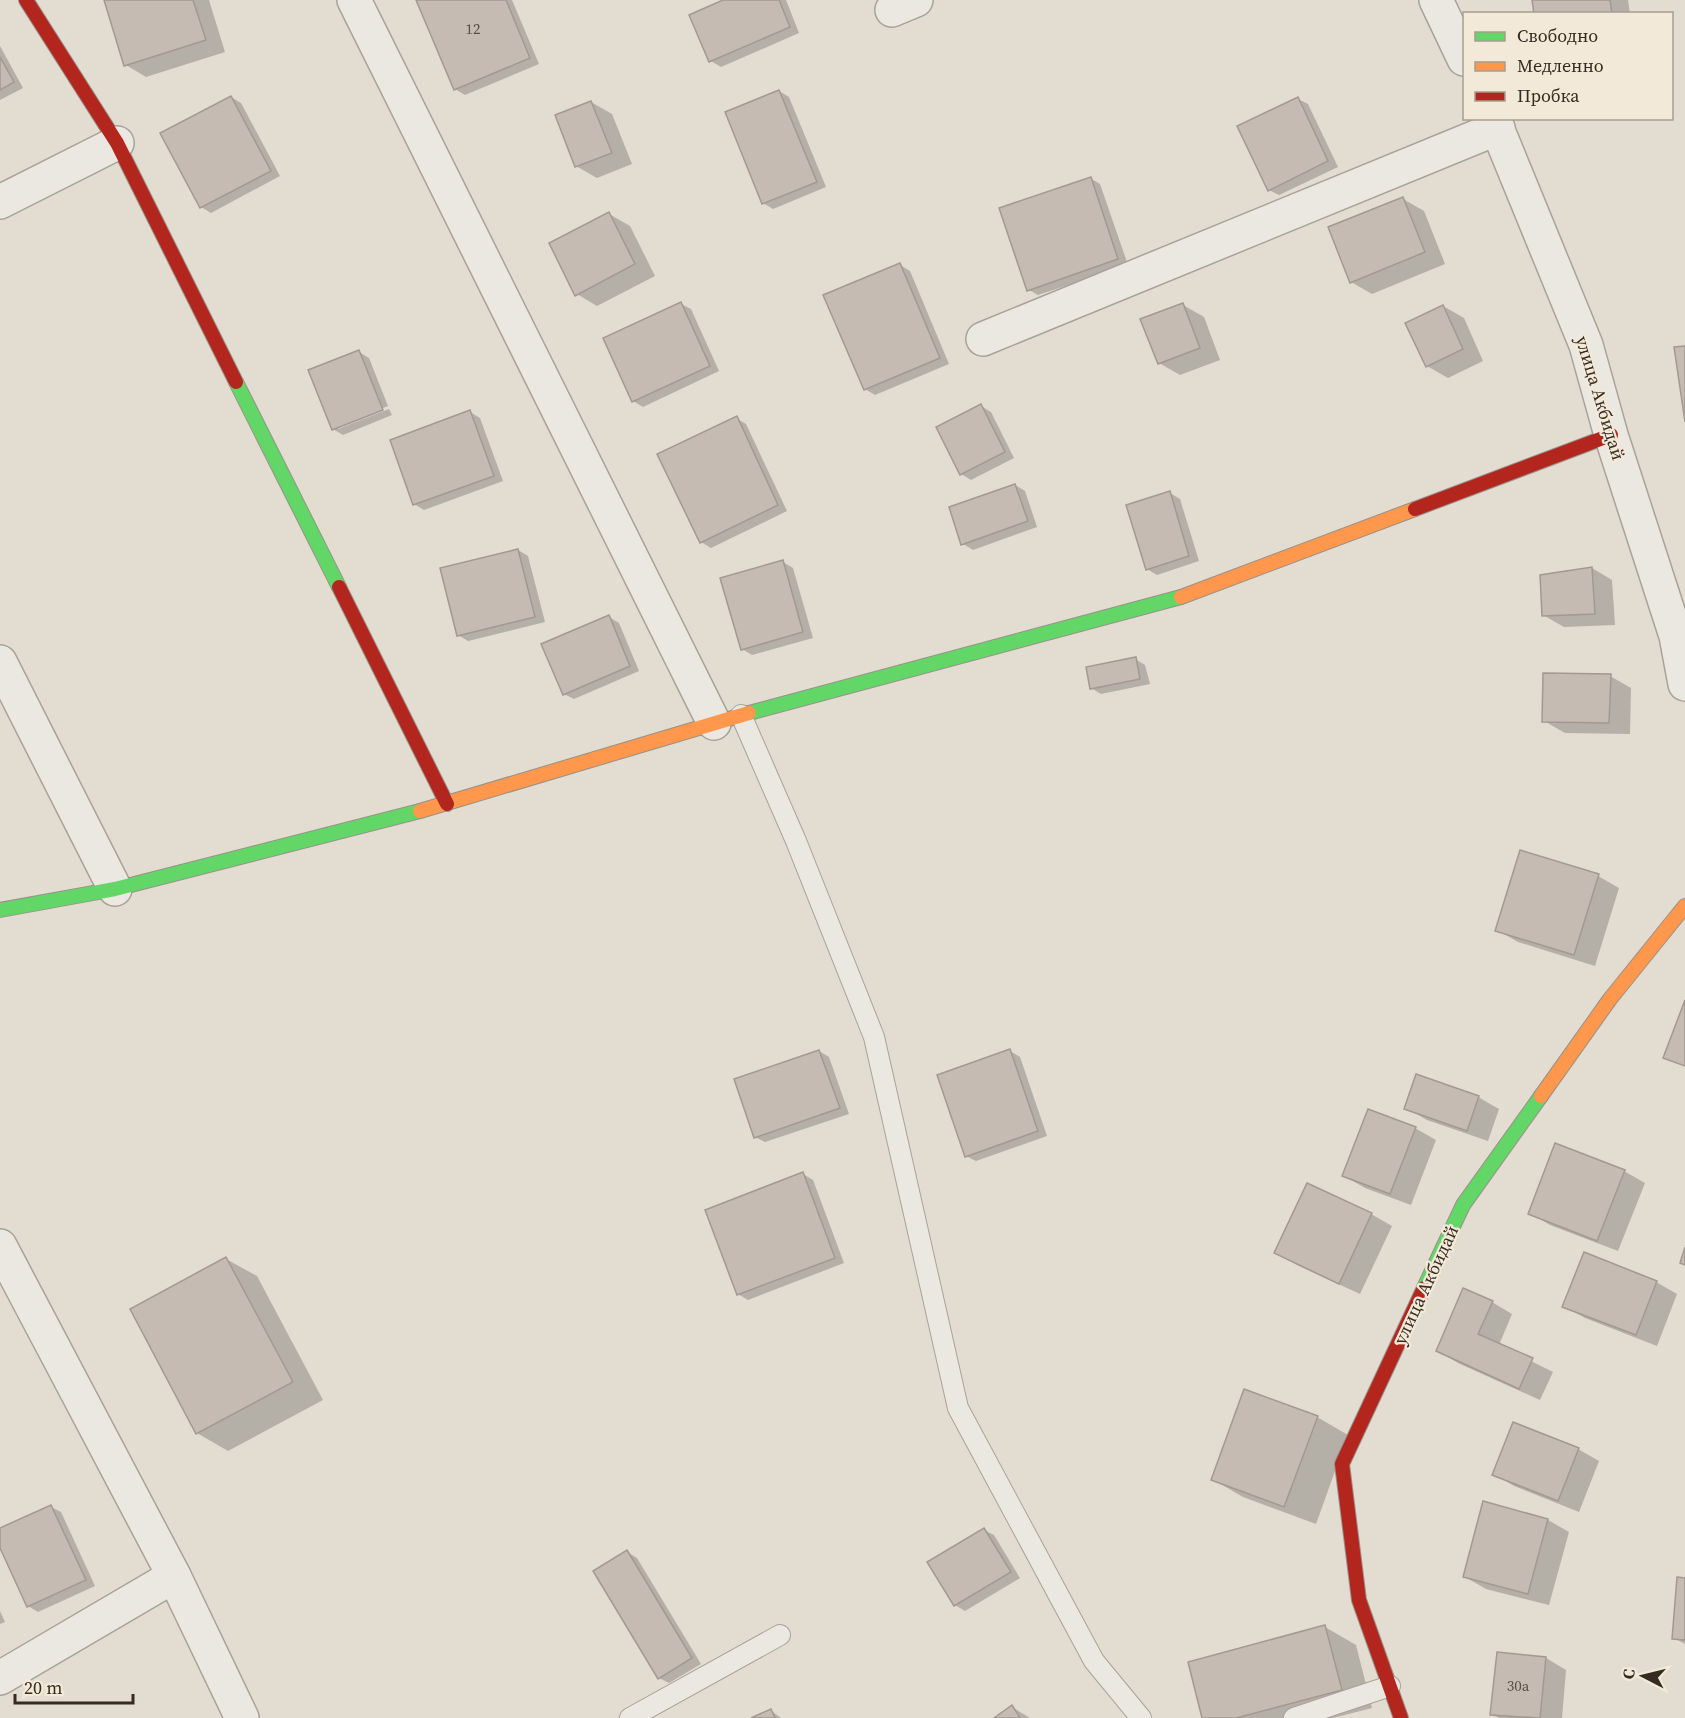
<svg xmlns="http://www.w3.org/2000/svg" width="1685" height="1718" viewBox="0 0 1685 1718" font-family="'Source Serif 4',serif">
  <style>
    .shadow { fill: #0003 }
    .building { fill: #c6bbb2; stroke: #a39990; stroke-width: 1.5 }
    .lines { fill: none; stroke-linecap: round; stroke-linejoin: round }
    .lane-casing { stroke: #a8a299; stroke-width: 22 }
    .street-casing { stroke: #a8a299; stroke-width: 36 }
    .fast-casing { stroke: #989189; stroke-width: 16 }
    .slow-casing { stroke: #989189; stroke-width: 16 }
    .jam-casing { stroke: #989189; stroke-width: 16 }
    .lane { stroke: #ebe8e1; stroke-width: 20 }
    .street { stroke: #ebe8e1; stroke-width: 33 }
    .fast { stroke: #63d668; stroke-width: 14 }
    .slow { stroke: #ff974d; stroke-width: 14 }
    .jam { stroke: #b3261e; stroke-width: 14 }
    .labels { text-anchor: middle; stroke-width: 4.5; stroke-linejoin: round; paint-order: stroke }
    .number-label { font-size: 15px; fill: #5b4e45 }
    .street-label { font-size: 18px; fill: #372a21; stroke: #f2e9d8 }
  </style>
  <rect width="100%" height="100%" fill="#e2dcd1"/>
  <!-- shadow -->
  <g class="shadow">
    <polygon points="105,0 209,0 225,52 146,77 126,65"/>
    <polygon points="418,0 512,0 539,64 465,95 455,89"/>
    <polygon points="727,0 786,0 799,33 721,67 711,61"/>
    <polygon points="1533,0 1628,0 1630,14 1536,14"/>
    <polygon points="0,46 23,88 0,100"/>
    <polygon points="779,91 789,97 826,187 773,209 763,203"/>
    <polygon points="231,97 241,103 280,176 211,213 201,207"/>
    <polygon points="1298,99 1308,104 1338,167 1279,195 1269,190"/>
    <polygon points="591,102 612,114 632,164 597,178 576,166"/>
    <polygon points="1090,178 1100,184 1128,265 1038,295 1029,290"/>
    <polygon points="1403,199 1424,211 1445,264 1372,294 1351,282"/>
    <polygon points="609,214 630,226 655,276 597,306 577,294"/>
    <polygon points="900,265 910,271 949,364 875,395 865,389"/>
    <polygon points="681,304 691,309 719,371 643,407 633,401"/>
    <polygon points="1183,305 1204,317 1220,360 1180,375 1159,363"/>
    <polygon points="1443,306 1464,318 1483,361 1448,378 1427,366"/>
    <polygon points="359,352 369,358 388,406 338,426 338,429 389,409 392,415 343,435 333,429"/>
    <polygon points="981,406 991,412 1014,458 971,480 961,474"/>
    <polygon points="470,412 480,418 503,481 424,510 414,504"/>
    <polygon points="736,418 746,424 787,511 711,548 701,542"/>
    <polygon points="1015,485 1025,491 1037,527 973,550 963,544"/>
    <polygon points="1170,493 1180,499 1199,561 1157,575 1147,569"/>
    <polygon points="518,550 528,556 545,622 468,641 458,635"/>
    <polygon points="783,562 793,568 813,638 752,655 742,649"/>
    <polygon points="1592,568 1612,580 1615,625 1564,627 1543,615"/>
    <polygon points="609,617 619,623 639,671 574,699 564,694"/>
    <polygon points="1135,659 1145,665 1150,684 1101,694 1091,688"/>
    <polygon points="1610,676 1631,688 1630,734 1565,733 1544,721"/>
    <polygon points="1598,876 1619,888 1595,966 1518,942 1497,930"/>
    <polygon points="819,1051 829,1057 849,1114 765,1142 755,1137"/>
    <polygon points="1010,1051 1020,1057 1047,1136 976,1161 966,1156"/>
    <polygon points="1478,1097 1499,1109 1488,1141 1427,1120 1406,1108"/>
    <polygon points="1415,1128 1436,1140 1411,1205 1365,1188 1344,1176"/>
    <polygon points="1624,1171 1645,1183 1618,1251 1550,1225 1530,1213"/>
    <polygon points="803,1174 813,1180 844,1263 748,1300 738,1294"/>
    <polygon points="1371,1214 1392,1226 1360,1294 1297,1265 1276,1253"/>
    <polygon points="226,1259 257,1276 323,1400 228,1451 197,1433"/>
    <polygon points="1656,1282 1677,1294 1657,1346 1585,1318 1564,1306"/>
    <polygon points="1492,1302 1512,1314 1499,1345 1553,1372 1540,1400 1458,1363 1438,1351"/>
    <polygon points="1317,1417 1348,1435 1316,1524 1243,1497 1212,1479"/>
    <polygon points="1578,1449 1599,1461 1579,1512 1514,1486 1494,1474"/>
    <polygon points="1484,1503 1548,1520 1569,1532 1549,1605 1486,1589 1465,1577"/>
    <polygon points="51,1507 61,1512 95,1586 38,1612 28,1606 0,1545 0,1530"/>
    <polygon points="984,1530 994,1535 1020,1578 965,1611 955,1605"/>
    <polygon points="627,1552 637,1558 701,1664 669,1683 659,1678"/>
    <polygon points="1685,1579 1685,1644 1674,1638"/>
    <polygon points="0,1611 5,1622 0,1624"/>
    <polygon points="1325,1627 1356,1645 1372,1708 1333,1718 1204,1718"/>
    <polygon points="1546,1658 1566,1670 1562,1718 1499,1718 1492,1714"/>
    <polygon points="1012,1707 1030,1718 996,1718"/>
    <polygon points="770,1710 781,1718 754,1718"/>
  </g>
  <!-- building -->
  <g class="building">
    <polygon points="104,0 193,0 206,40 124,66"/>
    <polygon points="416,0 506,0 530,58 454,90"/>
    <polygon points="723,0 779,0 790,27 709,62 689,15"/>
    <polygon points="1532,0 1610,0 1612,14 1534,14"/>
    <polygon points="0,57 14,82 0,90"/>
    <polygon points="779,90 817,182 762,204 725,112"/>
    <polygon points="231,96 271,171 200,208 160,133"/>
    <polygon points="1298,97 1328,161 1268,191 1237,126"/>
    <polygon points="591,101 612,153 575,167 555,115"/>
    <polygon points="1091,177 1118,259 1027,291 999,208"/>
    <polygon points="1403,197 1425,252 1350,283 1328,227"/>
    <polygon points="609,212 635,264 575,296 549,243"/>
    <polygon points="900,263 940,358 864,390 823,295"/>
    <polygon points="681,302 710,366 632,402 603,338"/>
    <polygon points="1183,303 1200,348 1158,364 1140,319"/>
    <polygon points="1443,305 1463,349 1426,367 1405,323"/>
    <polygon points="1685,346 1685,422 1674,347"/>
    <polygon points="359,350 383,410 332,430 308,370"/>
    <polygon points="981,404 1005,452 960,475 936,427"/>
    <polygon points="470,410 494,476 413,505 390,440"/>
    <polygon points="737,416 778,505 700,543 657,454"/>
    <polygon points="1015,484 1028,521 961,545 949,507"/>
    <polygon points="1170,491 1189,556 1146,570 1126,505"/>
    <polygon points="518,549 535,617 457,636 440,568"/>
    <polygon points="783,560 803,632 741,650 720,578"/>
    <polygon points="1592,567 1595,614 1542,616 1540,575"/>
    <polygon points="609,615 630,666 563,695 541,644"/>
    <polygon points="1136,657 1140,679 1090,689 1086,667"/>
    <polygon points="1543,673 1611,674 1609,723 1542,722"/>
    <polygon points="1520,850 1599,874 1574,955 1495,931"/>
    <polygon points="1685,1000 1685,1066 1663,1058"/>
    <polygon points="1010,1049 1038,1131 965,1157 937,1075"/>
    <polygon points="819,1050 840,1108 754,1138 734,1079"/>
    <polygon points="1416,1074 1479,1096 1467,1131 1404,1109"/>
    <polygon points="1368,1109 1416,1127 1390,1194 1342,1176"/>
    <polygon points="1555,1143 1625,1170 1597,1241 1528,1214"/>
    <polygon points="803,1172 835,1258 737,1295 705,1210"/>
    <polygon points="1307,1183 1372,1213 1339,1284 1274,1253"/>
    <polygon points="1685,1247 1685,1265 1680,1263"/>
    <polygon points="1584,1252 1657,1281 1636,1335 1562,1307"/>
    <polygon points="226,1257 293,1382 196,1434 130,1309"/>
    <polygon points="1463,1288 1493,1301 1478,1334 1533,1358 1519,1389 1436,1351"/>
    <polygon points="1244,1389 1318,1416 1284,1507 1211,1480"/>
    <polygon points="1513,1422 1579,1448 1558,1501 1492,1475"/>
    <polygon points="1483,1501 1548,1519 1528,1594 1463,1577"/>
    <polygon points="51,1505 86,1580 27,1607 0,1548 0,1528"/>
    <polygon points="984,1528 1011,1572 954,1606 927,1562"/>
    <polygon points="627,1550 692,1658 658,1679 593,1571"/>
    <polygon points="1677,1577 1685,1578 1685,1640 1672,1639"/>
    <polygon points="1325,1625 1342,1690 1236,1718 1202,1718 1188,1662"/>
    <polygon points="1497,1652 1546,1657 1540,1718 1490,1715"/>
    <polygon points="1012,1705 1020,1718 994,1718"/>
    <polygon points="771,1709 775,1718 751,1718"/>
  </g>
  <g class="lines">
    <defs>
      <g id="lane">
        <polyline points="741,715 796,841 874,1037 958,1408 1094,1661 1141,1718"/>
        <polyline points="630,1718 780,1635"/>
        <polyline points="1294,1718 1390,1686"/>
      </g>
      <g id="street">
        <polyline points="354,0 714,723"/>
        <polyline points="1436,0 1464,59"/>
        <polyline points="892,10 916,0"/>
        <polyline points="1493,118 1586,345 1611,435 1676,636 1685,684"/>
        <polyline points="0,202 117,143"/>
        <polyline points="983,339 1498,128"/>
        <polyline points="0,662 115,889"/>
        <polyline points="0,1246 174,1576 242,1718"/>
        <polyline points="0,1678 174,1576"/>
      </g>
      <g id="fast">
        <polyline points="236,382 339,587"/>
        <polyline points="749,713 1181,597"/>
        <polyline points="0,910 115,889 420,811"/>
        <polyline points="1424,1288 1463,1205 1541,1096"/>
      </g>
      <g id="slow">
        <polyline points="1181,597 1415,509"/>
        <polyline points="420,811 749,713"/>
        <polyline points="1541,1096 1610,999 1685,906"/>
      </g>
      <g id="jam">
        <polyline points="26,0 117,143 236,382"/>
        <polyline points="1415,509 1611,435"/>
        <polyline points="339,587 447,804"/>
        <polyline points="1401,1718 1359,1600 1342,1464 1424,1288"/>
      </g>
    </defs>
    <!-- lane casing -->
    <use href="#lane" class="lane-casing"/>
    <!-- street casing -->
    <use href="#street" class="street-casing"/>
    <!-- fast casing -->
    <use href="#fast" class="fast-casing"/>
    <!-- slow casing -->
    <use href="#slow" class="slow-casing"/>
    <!-- jam casing -->
    <use href="#jam" class="jam-casing"/>
    <!-- lane -->
    <use href="#lane" class="lane"/>
    <!-- street -->
    <use href="#street" class="street"/>
    <!-- fast -->
    <use href="#fast" class="fast"/>
    <!-- slow -->
    <use href="#slow" class="slow"/>
    <!-- jam -->
    <use href="#jam" class="jam"/>
  </g>
  <g class="labels">
    <!-- number labels -->
    <g class="number-label">
      <text x="473" y="34">12</text>
      <text x="1518" y="1691">30а</text>
    </g>
    <!-- street labels -->
    <g class="street-label">
      <text transform="translate(1600 398) rotate(73)" y="6">улица Акбидай</text>
      <text transform="translate(1426 1285) rotate(-65)" y="6">улица Акбидай</text>
    </g>
  </g>
  <!-- legend -->
  <rect x="1463" y="12" width="210" height="108" fill="#f2e9d8" stroke="#a79d8f" stroke-width="1.5"/>
  <rect x="1475" y="32" width="30" height="9" fill="#63d668" stroke="#a79d8f" stroke-width="1.5"/>
  <text x="1517" y="42" font-size="18" fill="#372a21">Свободно</text>
  <rect x="1475" y="62" width="30" height="9" fill="#ff974d" stroke="#a79d8f" stroke-width="1.5"/>
  <text x="1517" y="72" font-size="18" fill="#372a21">Медленно</text>
  <rect x="1475" y="92" width="30" height="9" fill="#b3261e" stroke="#a79d8f" stroke-width="1.5"/>
  <text x="1517" y="102" font-size="18" fill="#372a21">Пробка</text>
  <!-- north arrow -->
  <g transform="translate(1643 1676) rotate(277)" stroke="#f2e9d8" stroke-width="4.5" paint-order="stroke">
  <path d="M0-4.5L10 22L0 15L-10 22Z" fill="#372a21"/>
  <text y="-9" font-size="16" font-weight="bold" text-anchor="middle" fill="#372a21">С</text>
  </g>
  <!-- scale -->
  <path d="M15 1694v9h118v-9" fill="none" stroke="#372a21" stroke-width="3"/>
  <text x="24" y="1694" font-size="18" fill="#372a21" stroke="#f2e9d8" stroke-width="4.5" paint-order="stroke">20 m</text>
</svg>
